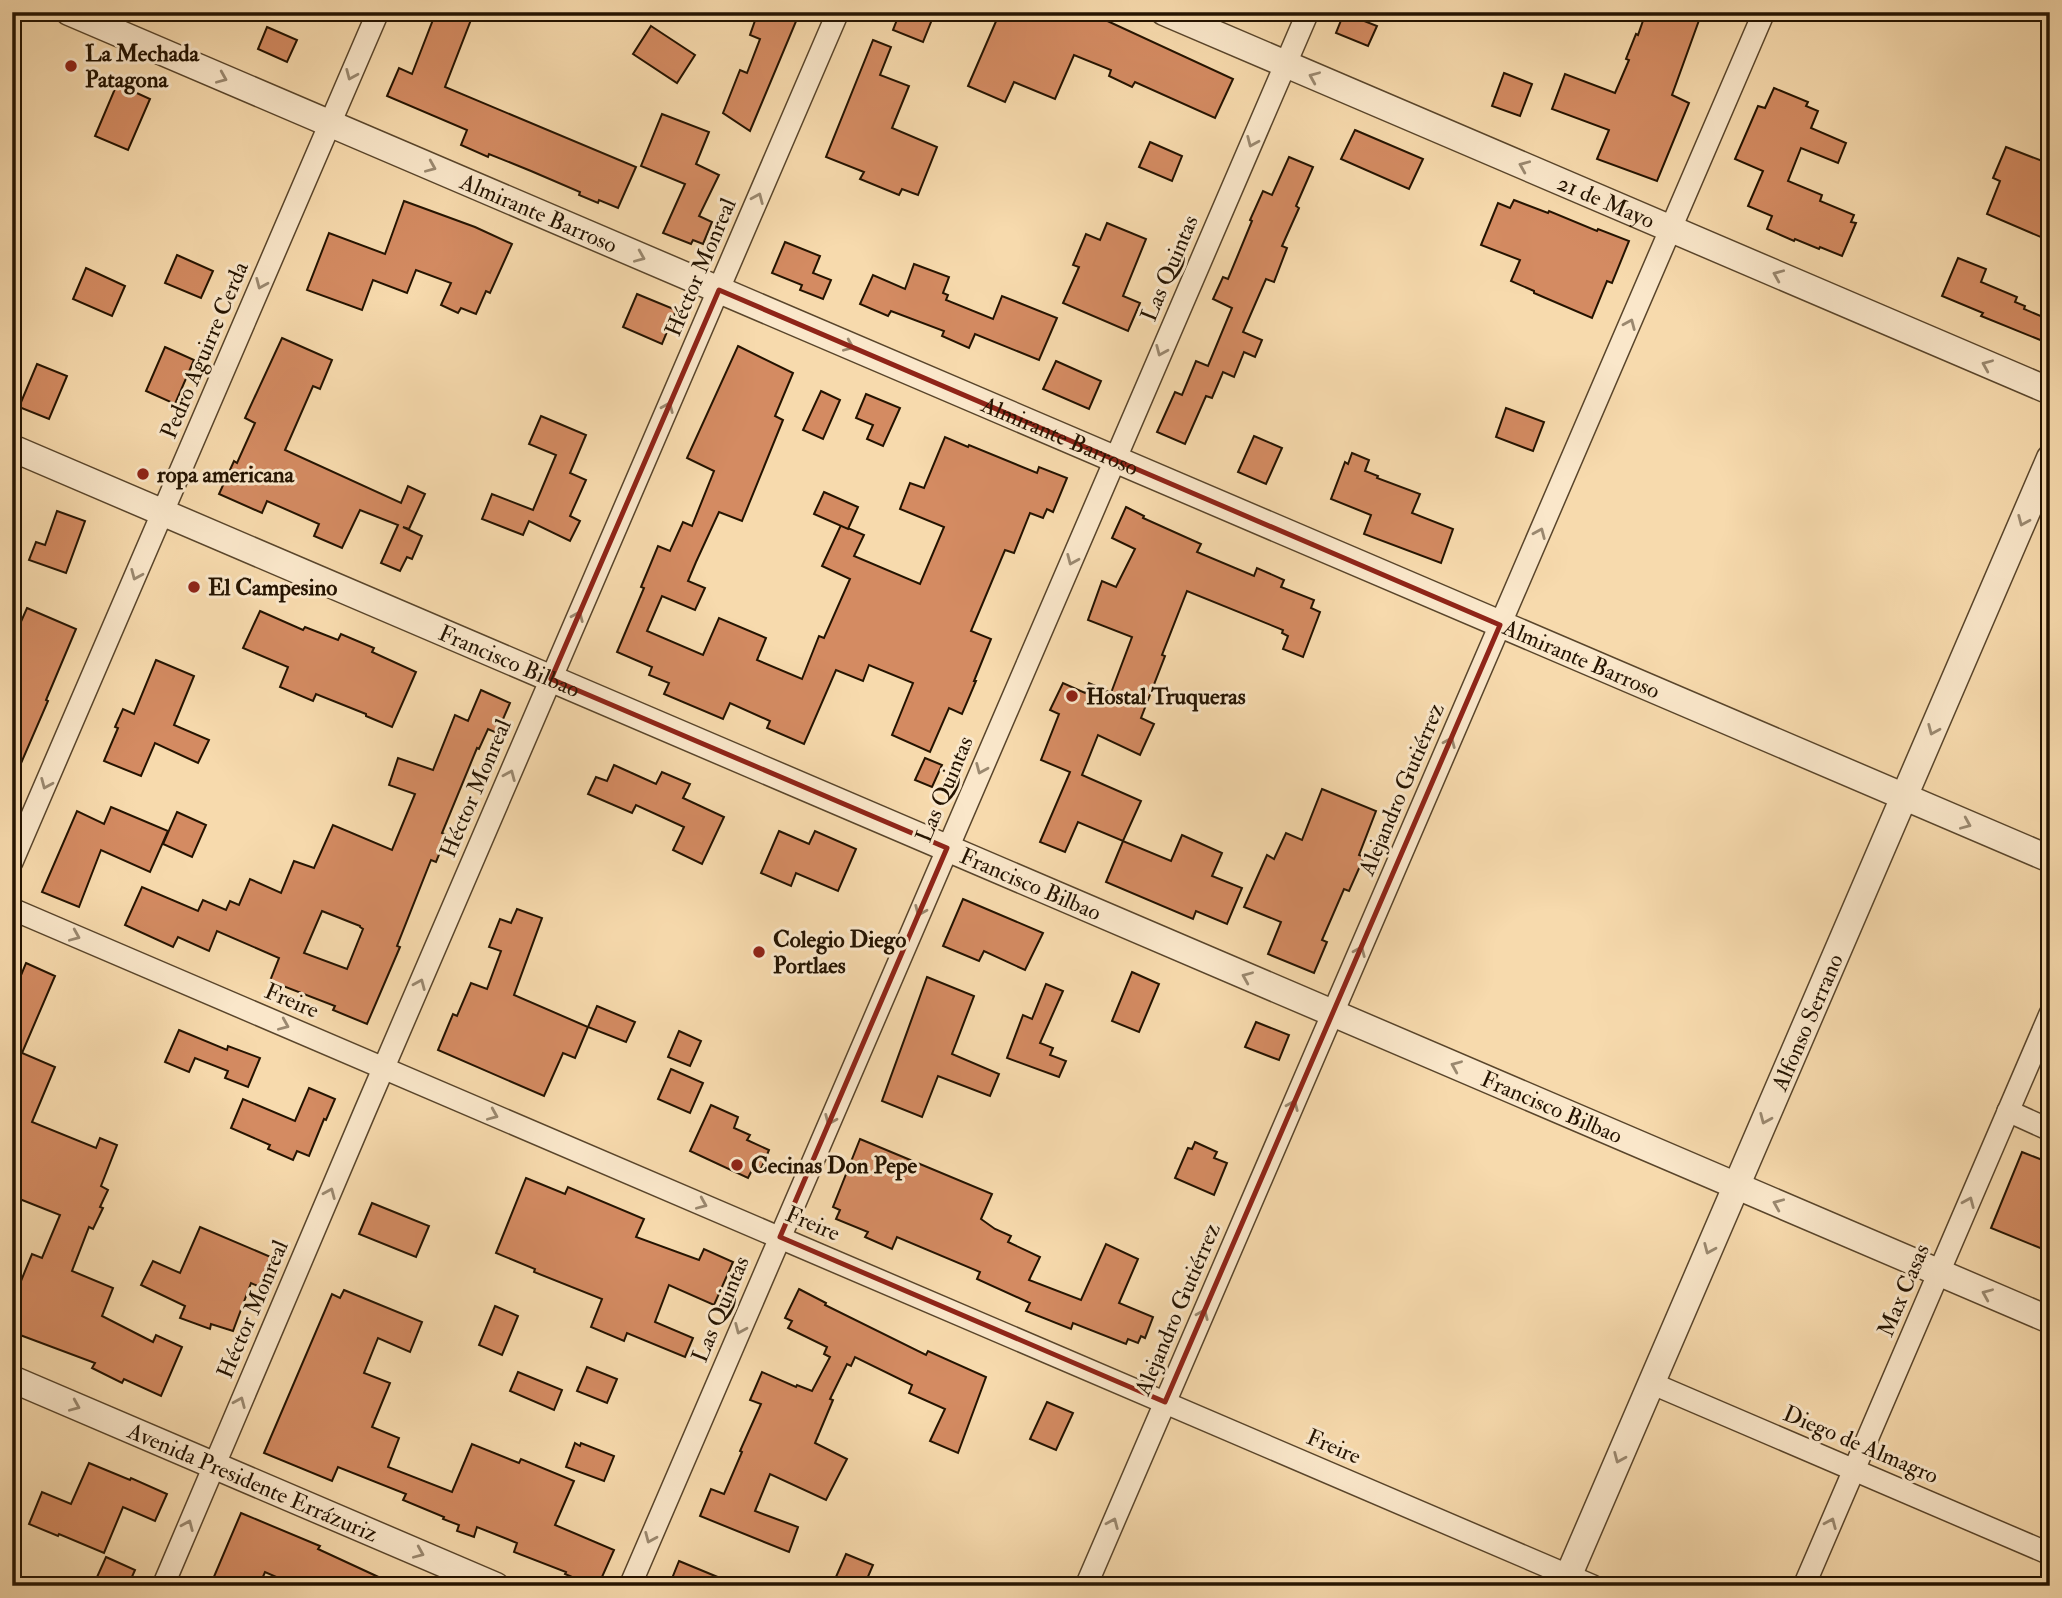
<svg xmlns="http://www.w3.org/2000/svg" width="2062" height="1598" viewBox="0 0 2062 1598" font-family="'IM FELL Double Pica',serif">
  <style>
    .building { fill: #d48b62; stroke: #241300; stroke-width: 2; fill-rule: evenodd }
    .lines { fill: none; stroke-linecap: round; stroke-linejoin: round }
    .minor-casing { stroke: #59452b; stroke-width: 24 }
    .tertiary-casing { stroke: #59452b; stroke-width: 29 }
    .minor { stroke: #fae7ca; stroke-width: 21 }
    .tertiary { stroke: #fae7ca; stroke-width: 26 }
    .oneway { stroke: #9a886f }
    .marked { fill: none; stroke: #8f2418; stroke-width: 5; stroke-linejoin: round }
    .poi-dot { fill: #8f2418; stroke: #fae7ca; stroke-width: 2.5 }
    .labels { text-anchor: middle; stroke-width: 6; stroke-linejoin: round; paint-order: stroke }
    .poi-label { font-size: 23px; font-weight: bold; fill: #241300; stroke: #fae7ca; text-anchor: start }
    .street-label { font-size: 23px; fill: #241300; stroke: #fae7ca }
  </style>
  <rect width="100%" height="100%" fill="#f7daad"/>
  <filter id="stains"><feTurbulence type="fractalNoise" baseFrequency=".00286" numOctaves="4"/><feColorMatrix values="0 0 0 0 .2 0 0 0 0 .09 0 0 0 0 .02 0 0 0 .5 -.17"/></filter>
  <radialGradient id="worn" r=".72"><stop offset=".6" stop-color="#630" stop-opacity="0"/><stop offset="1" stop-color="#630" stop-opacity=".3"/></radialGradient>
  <!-- building -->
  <g class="building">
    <polygon points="436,12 474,12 445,87 636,167 618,208 599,200 598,203 579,195 580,192 531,171 489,154 488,157 461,145 467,130 387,96 399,68 412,74"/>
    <polygon points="758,12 796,12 793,18 797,19 750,131 723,113 740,70 747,73 760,39 750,35"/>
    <polygon points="900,12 935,12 923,42 893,30"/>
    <polygon points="1000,12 1062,12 1080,19 1083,12 1088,12 1233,79 1215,118 1135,82 1132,87 1109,76 1111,70 1074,55 1055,99 1014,82 1005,102 968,86"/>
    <polygon points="1646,12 1702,12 1672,95 1689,103 1657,181 1597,159 1609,130 1552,109 1565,74 1615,93 1629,60 1626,59 1636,34 1638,35"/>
    <polygon points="1344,13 1377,26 1368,46 1336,33"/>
    <polygon points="651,26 695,55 677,83 633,54"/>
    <polygon points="267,27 297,40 287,62 258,49"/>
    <polygon points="873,40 891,47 880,75 909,86 892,128 937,147 918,195 902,189 899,195 860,179 864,172 826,157"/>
    <polygon points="1504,73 1532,84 1520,116 1492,106"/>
    <polygon points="117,84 150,99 128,150 95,136"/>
    <polygon points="1774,88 1808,102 1806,106 1818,111 1811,128 1846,143 1838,163 1801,148 1788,181 1822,195 1820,201 1854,215 1851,222 1856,223 1842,256 1820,247 1819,249 1795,239 1794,241 1767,229 1772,216 1748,206 1763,171 1735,159 1758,106 1765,108"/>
    <polygon points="662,114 709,132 696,164 719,175 699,216 712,222 703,244 693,240 691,244 663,233 685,184 641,166"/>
    <polygon points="1355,130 1423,159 1409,189 1341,159"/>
    <polygon points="1150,142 1182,156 1172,181 1139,167"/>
    <polygon points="2006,147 2050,164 2050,241 1987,214 2000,181 1993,178"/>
    <polygon points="1289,157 1313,167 1296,206 1299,208 1282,246 1287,248 1274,282 1266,279 1243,332 1262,340 1255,357 1244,352 1234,377 1223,372 1212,398 1206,396 1185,444 1157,432 1175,392 1182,395 1196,361 1208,366 1232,308 1213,299 1223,277 1228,279 1252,221 1250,220 1263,191 1272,195"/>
    <polygon points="1514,200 1548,213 1549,211 1597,231 1598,229 1629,241 1612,283 1607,281 1592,318 1534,293 1534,291 1511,281 1520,260 1481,245 1498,203 1510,208"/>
    <polygon points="404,201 475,227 512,244 490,293 486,291 476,314 461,308 458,313 441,305 451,283 416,270 407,293 373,280 362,310 307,290 329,233 385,254"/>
    <polygon points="1107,223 1146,239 1123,296 1140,303 1128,331 1063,303 1079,267 1073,265 1086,234 1100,240"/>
    <polygon points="785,242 820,256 813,273 831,280 823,299 800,290 802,285 772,273"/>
    <polygon points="177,255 213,271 201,298 165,283"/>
    <polygon points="1958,258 1986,269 1981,282 2017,297 2015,302 2025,306 2024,309 2050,320 2050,344 1981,316 1983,313 1942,296"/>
    <polygon points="914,264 949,277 943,293 948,295 946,300 993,319 1002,296 1057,318 1039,360 975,334 969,348 942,336 944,331 891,311 888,316 860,304 873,275 905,289"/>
    <polygon points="86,268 125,286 112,316 73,299"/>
    <polygon points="637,294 676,310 662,344 623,327"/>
    <polygon points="282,338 332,360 320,389 313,386 285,450 401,503 408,486 425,494 409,529 403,527 422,536 412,559 407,557 400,571 381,563 398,525 360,510 342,548 314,536 319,524 267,501 262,513 219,494 234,461 237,463 255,423 245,418"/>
    <polygon points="738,346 793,373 775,416 783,420 742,521 719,512 696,562 688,581 705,588 695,610 662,596 647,631 703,655 719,618 766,638 757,660 802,679 819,636 824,638 850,579 822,566 841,525 864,535 854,556 920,584 944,527 900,509 910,483 924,488 945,437 968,447 969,445 1037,473 1039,467 1067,478 1053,512 1047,509 1043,518 1030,513 1014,553 1005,550 971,631 991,639 974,681 976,681 962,714 949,708 930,752 892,735 913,683 869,665 863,681 836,670 804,744 767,728 770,721 730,703 723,719 664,694 669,683 649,675 652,667 617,652 644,588 641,587 658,546 670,551 683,522 692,526 714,471 687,458"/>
    <polygon points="165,347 194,360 175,404 146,391"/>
    <polygon points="1056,361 1101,381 1089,409 1043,389"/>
    <polygon points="37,364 67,376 49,419 19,407"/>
    <polygon points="821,391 840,400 823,439 803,430"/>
    <polygon points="866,394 900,408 883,446 867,439 873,425 856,418"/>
    <polygon points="1506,408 1544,422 1533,451 1496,437"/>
    <polygon points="541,416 586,435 570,473 586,480 570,516 580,521 570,541 529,521 523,535 482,519 492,494 533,510 556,455 529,444"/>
    <polygon points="1254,436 1282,448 1266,484 1238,472"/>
    <polygon points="1352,453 1369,460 1365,471 1378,476 1377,478 1420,494 1412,513 1453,529 1441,563 1364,534 1371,515 1331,499 1345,462 1348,464"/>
    <polygon points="824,492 858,507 848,529 814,514"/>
    <polygon points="1126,507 1144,516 1143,518 1201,544 1197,552 1254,576 1257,568 1284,580 1281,587 1314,600 1311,608 1320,612 1303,657 1283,649 1288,636 1282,633 1283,630 1187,591 1162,655 1165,656 1141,718 1154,724 1140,755 1098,735 1082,775 1141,801 1123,841 1078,822 1065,852 1040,842 1070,772 1041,760 1059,714 1050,710 1063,683 1085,693 1089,683 1111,693 1132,637 1088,620 1102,581 1116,587 1135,549 1112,538"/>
    <polygon points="57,511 85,521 66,573 29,560 36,542 45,545"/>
    <polygon points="27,608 76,629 46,700 48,701 12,784 12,642"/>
    <polygon points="260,611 303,630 305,627 338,640 341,634 374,648 372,652 416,672 392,727 366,716 366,714 316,694 313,701 280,687 288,667 243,648"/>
    <polygon points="156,660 194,676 174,725 209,740 198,763 155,743 141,776 104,761 118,728 115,727 123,709 134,714"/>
    <path d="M481,690L510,703L497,733L488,729L479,749L477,748L442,833L447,835L436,862L431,860L397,946L400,947L367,1024L333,1010L335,1006L270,981L279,958L217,931L209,951L178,937L173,947L125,925L142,887L198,911L203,900L226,910L230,901L239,905L250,879L281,893L294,861L314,868L333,825L392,850L415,794L389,785L398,758L433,770L455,715L468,721ZM322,911L360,926V927L363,929L347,969L304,953Z"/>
    <polygon points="925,758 942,765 932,787 915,780"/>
    <polygon points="614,765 656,784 662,772 690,784 683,798 724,817 702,864 673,850 684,827 636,805 632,813 588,794 596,777 607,781"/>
    <polygon points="1322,789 1376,811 1359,855 1364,857 1349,891 1344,889 1322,940 1327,942 1314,973 1268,954 1281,922 1244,907 1267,855 1274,859 1286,833 1302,840"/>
    <polygon points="111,807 168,831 150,872 101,850 79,907 42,892 77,811 104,824"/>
    <polygon points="177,812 206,825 192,857 163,844"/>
    <polygon points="779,831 809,844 815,831 856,849 838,891 796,873 791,886 761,873"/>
    <polygon points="1182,835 1222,853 1212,876 1242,888 1227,924 1196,911 1193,919 1106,882 1123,841 1171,861"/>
    <polygon points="963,899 1043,933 1025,970 984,951 979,961 943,946"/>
    <polygon points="517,909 542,918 514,995 588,1027 575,1058 563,1053 544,1096 438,1050 453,1014 457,1016 471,983 487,989 501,951 489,947 500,919 511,923"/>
    <polygon points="26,963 55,976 22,1053 55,1067 32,1122 96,1148 100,1138 117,1145 101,1186 108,1190 100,1207 103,1208 93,1229 89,1227 72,1271 113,1288 102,1316 153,1342 156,1335 182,1347 161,1396 124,1379 122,1383 92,1368 95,1363 12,1332 12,1303 32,1254 42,1258 60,1215 12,1196 12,997"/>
    <polygon points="1132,972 1159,984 1139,1032 1112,1021"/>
    <polygon points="927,977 974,996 952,1054 999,1074 990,1096 938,1076 922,1117 882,1101"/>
    <polygon points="1046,984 1063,991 1040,1043 1053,1048 1050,1055 1066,1061 1059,1077 1007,1058 1023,1015 1032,1019"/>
    <polygon points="597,1006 635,1022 626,1042 588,1027"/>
    <polygon points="1256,1022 1289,1035 1279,1060 1245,1047"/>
    <polygon points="179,1030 227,1050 228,1046 260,1058 248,1087 225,1078 228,1071 195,1058 189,1072 165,1062"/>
    <polygon points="679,1031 701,1041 690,1066 668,1057"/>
    <polygon points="671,1069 703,1083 690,1113 658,1099"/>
    <polygon points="309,1088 335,1099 326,1120 324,1119 309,1156 297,1151 293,1160 268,1149 270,1145 231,1128 243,1099 295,1121"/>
    <polygon points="711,1105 738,1117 734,1128 750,1135 747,1140 769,1150 761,1169 754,1166 748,1178 690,1151"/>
    <polygon points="860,1139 992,1194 981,1219 995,1229 1011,1236 1008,1242 1040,1257 1029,1280 1081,1300 1106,1244 1138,1259 1119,1303 1153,1317 1145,1338 1141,1336 1138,1343 1128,1339 1126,1344 1073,1323 1071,1329 1026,1311 1030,1303 977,1279 980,1272 897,1237 892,1249 865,1237 868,1232 836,1219 840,1210 833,1207"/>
    <polygon points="1195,1142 1217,1152 1214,1158 1227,1163 1214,1195 1175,1178 1188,1148 1192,1149"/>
    <polygon points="2022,1152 2050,1163 2050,1252 1991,1228"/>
    <polygon points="526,1178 565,1194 568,1187 644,1219 636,1237 699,1260 704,1249 733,1262 714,1305 669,1285 655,1322 693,1338 685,1357 627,1333 624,1341 591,1327 602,1299 534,1272 535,1269 496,1253"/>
    <polygon points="372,1203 429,1226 416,1257 359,1234"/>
    <polygon points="200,1227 273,1258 260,1287 251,1283 233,1331 211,1324 210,1329 180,1318 185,1306 141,1285 153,1261 180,1273"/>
    <polygon points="799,1289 826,1303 825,1305 926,1355 928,1351 986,1377 958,1453 930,1441 945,1409 909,1393 912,1385 855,1357 851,1366 847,1364 830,1399 833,1400 815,1443 847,1459 826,1500 770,1474 755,1511 798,1527 789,1552 700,1516 711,1489 724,1494 742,1452 740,1451 761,1404 750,1400 762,1372 796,1387 797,1385 812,1391 830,1357 824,1354 827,1347 788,1328 792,1321 785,1318"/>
    <polygon points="344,1290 422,1322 410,1352 378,1338 364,1373 390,1383 372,1427 399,1438 388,1467 452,1492 472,1444 519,1463 521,1459 574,1481 555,1525 614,1550 598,1586 593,1586 565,1574 566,1572 514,1552 517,1543 477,1527 474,1537 457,1531 459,1525 443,1519 444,1517 403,1500 406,1494 338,1467 332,1481 264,1453 332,1294 340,1298"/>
    <polygon points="495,1306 518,1316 502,1355 479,1345"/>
    <polygon points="587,1367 617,1379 607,1403 577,1391"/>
    <polygon points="518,1372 562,1390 554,1410 510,1391"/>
    <polygon points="1047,1402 1073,1413 1056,1450 1030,1439"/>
    <polygon points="575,1443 580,1446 581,1443 614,1456 604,1481 566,1467"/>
    <polygon points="89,1463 130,1480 131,1478 167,1494 155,1521 123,1507 104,1553 59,1534 58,1536 29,1524 42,1492 71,1504"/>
    <polygon points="241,1513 320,1546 318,1549 398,1586 297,1586 265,1572 259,1586 228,1586 213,1579"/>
    <polygon points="846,1554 873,1565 864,1586 832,1586"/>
    <polygon points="106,1557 135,1570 128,1586 93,1586"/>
    <polygon points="679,1561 737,1585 737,1586 669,1586"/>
  </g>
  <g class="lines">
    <defs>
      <g id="minor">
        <polyline points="12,862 378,12"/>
        <polyline points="12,909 1593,1586"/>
        <polyline points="2008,1111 2050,1130"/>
        <polyline points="1651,1383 2050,1554"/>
        <polyline points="163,1586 365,1111 838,12"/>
        <polyline points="630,1586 1308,12"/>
        <polyline points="1086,1586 1764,12"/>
        <polyline points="1804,1586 2050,1014"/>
      </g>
      <g id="tertiary">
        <path id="s1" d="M69,12L2050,859"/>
        <path id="s2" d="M1164,12L2050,391"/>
        <path id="s3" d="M12,448L2050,1320"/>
        <path id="s4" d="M12,1379L496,1586"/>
        <path id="s5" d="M1564,1586L2050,458"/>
      </g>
    </defs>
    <!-- minor casing -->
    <use href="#minor" class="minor-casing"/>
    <!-- tertiary casing -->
    <use href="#tertiary" class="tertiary-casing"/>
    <!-- minor -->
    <use href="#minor" class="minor"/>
    <!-- tertiary -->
    <use href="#tertiary" class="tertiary"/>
  </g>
  <!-- one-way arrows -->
  <defs><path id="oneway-chevron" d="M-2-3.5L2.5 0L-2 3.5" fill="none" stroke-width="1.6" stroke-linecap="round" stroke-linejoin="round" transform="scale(1.75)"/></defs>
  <g class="oneway">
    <use href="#oneway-chevron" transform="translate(351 75) rotate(113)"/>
    <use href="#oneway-chevron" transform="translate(1314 77) rotate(-157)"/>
    <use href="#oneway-chevron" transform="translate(222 78) rotate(23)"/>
    <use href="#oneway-chevron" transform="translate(1252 142) rotate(113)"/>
    <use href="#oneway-chevron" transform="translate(1524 166) rotate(-157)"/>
    <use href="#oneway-chevron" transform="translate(431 167) rotate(23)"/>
    <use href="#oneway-chevron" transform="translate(758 198) rotate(-67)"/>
    <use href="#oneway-chevron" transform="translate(640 257) rotate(23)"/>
    <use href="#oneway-chevron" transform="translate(1778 275) rotate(-157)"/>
    <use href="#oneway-chevron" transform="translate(261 284) rotate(113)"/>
    <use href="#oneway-chevron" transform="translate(1630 324) rotate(-67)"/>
    <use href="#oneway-chevron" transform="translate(849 346) rotate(23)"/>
    <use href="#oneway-chevron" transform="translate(1161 351) rotate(113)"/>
    <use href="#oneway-chevron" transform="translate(1987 365) rotate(-157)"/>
    <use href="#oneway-chevron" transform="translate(668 407) rotate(-67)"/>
    <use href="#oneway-chevron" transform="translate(2023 521) rotate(113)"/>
    <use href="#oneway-chevron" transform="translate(1540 533) rotate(-67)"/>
    <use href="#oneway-chevron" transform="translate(1072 560) rotate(113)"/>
    <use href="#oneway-chevron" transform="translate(136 575) rotate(113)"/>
    <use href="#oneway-chevron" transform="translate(578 616) rotate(-67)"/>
    <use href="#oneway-chevron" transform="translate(1933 730) rotate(113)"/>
    <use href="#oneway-chevron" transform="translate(1450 742) rotate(-67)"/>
    <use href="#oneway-chevron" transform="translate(981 769) rotate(113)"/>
    <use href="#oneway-chevron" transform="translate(510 775) rotate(-67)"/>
    <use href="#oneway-chevron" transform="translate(46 784) rotate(113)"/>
    <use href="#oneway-chevron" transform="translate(1966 824) rotate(23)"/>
    <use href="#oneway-chevron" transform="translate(920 911) rotate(113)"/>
    <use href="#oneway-chevron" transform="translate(75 936) rotate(23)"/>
    <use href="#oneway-chevron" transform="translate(1360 951) rotate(-67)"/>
    <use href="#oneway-chevron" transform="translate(1247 977) rotate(-157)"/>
    <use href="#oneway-chevron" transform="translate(420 984) rotate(-67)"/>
    <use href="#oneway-chevron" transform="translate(284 1025) rotate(23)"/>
    <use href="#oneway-chevron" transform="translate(1456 1066) rotate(-157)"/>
    <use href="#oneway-chevron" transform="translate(1293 1105) rotate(-67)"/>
    <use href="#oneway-chevron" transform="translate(493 1115) rotate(23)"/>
    <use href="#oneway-chevron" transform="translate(1765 1119) rotate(113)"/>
    <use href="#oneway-chevron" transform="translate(830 1120) rotate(113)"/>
    <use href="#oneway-chevron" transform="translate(330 1193) rotate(-67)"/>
    <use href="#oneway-chevron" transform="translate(1969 1202) rotate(-67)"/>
    <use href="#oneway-chevron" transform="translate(702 1204) rotate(23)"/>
    <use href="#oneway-chevron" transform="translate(1778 1204) rotate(-157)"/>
    <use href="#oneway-chevron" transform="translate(1709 1249) rotate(113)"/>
    <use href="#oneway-chevron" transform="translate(1987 1294) rotate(-157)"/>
    <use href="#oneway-chevron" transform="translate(1203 1314) rotate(-67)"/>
    <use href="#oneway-chevron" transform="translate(740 1329) rotate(113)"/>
    <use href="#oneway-chevron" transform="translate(240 1402) rotate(-67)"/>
    <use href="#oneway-chevron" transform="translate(75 1406) rotate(23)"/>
    <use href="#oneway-chevron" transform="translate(1619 1458) rotate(113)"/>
    <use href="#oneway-chevron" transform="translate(1113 1523) rotate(-67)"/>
    <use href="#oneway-chevron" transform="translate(1831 1523) rotate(-67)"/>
    <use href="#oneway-chevron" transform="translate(188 1525) rotate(-67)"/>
    <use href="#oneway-chevron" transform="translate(650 1538) rotate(113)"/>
    <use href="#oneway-chevron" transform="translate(419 1553) rotate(23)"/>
  </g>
  <!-- marked area -->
  <path class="marked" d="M719,290L1500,625L1165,1402L780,1237L947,848L551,679Z"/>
  <!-- markers -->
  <g class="poi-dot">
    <circle cx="71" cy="66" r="7"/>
    <circle cx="143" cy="474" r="7"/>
    <circle cx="194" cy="587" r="7"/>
    <circle cx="1072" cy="696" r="7"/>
    <circle cx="759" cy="952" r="7"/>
    <circle cx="737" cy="1165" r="7"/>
  </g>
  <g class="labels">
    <!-- poi labels -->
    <g class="poi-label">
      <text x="85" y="61">La Mechada<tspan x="85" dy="26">Patagona</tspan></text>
      <text x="157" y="482">ropa americana</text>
      <text x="208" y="595">El Campesino</text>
      <text x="1086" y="704">Hostal Truqueras</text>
      <text x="773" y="947">Colegio Diego<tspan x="773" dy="26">Portlaes</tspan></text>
      <text x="751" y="1173">Cecinas Don Pepe</text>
    </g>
    <!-- street labels -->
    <g class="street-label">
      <text dy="8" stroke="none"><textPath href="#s2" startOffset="481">21 de Mayo</textPath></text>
      <text dy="8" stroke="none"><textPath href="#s1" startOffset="511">Almirante Barroso</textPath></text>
      <text transform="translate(700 267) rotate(-67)" y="8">Héctor Monreal</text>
      <text transform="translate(1169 268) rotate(-67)" y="8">Las Quintas</text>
      <text transform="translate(204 350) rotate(-67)" y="8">Pedro Aguirre Cerda</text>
      <text dy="8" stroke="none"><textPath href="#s1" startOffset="1078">Almirante Barroso</textPath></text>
      <text dy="8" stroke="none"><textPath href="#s1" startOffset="1645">Almirante Barroso</textPath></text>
      <text dy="8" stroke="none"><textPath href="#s3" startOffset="541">Francisco Bilbao</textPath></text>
      <text transform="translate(475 788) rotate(-67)" y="8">Héctor Monreal</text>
      <text transform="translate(944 789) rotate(-67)" y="8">Las Quintas</text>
      <text transform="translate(1401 789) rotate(-67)" y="8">Alejandro Gutiérrez</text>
      <text dy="8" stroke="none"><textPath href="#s3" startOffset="1108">Francisco Bilbao</textPath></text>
      <text transform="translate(292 1000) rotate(23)" y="8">Freire</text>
      <text dy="8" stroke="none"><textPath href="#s5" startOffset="614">Alfonso Serrano</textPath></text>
      <text dy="8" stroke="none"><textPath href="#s3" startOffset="1675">Francisco Bilbao</textPath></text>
      <text transform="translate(813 1223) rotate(23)" y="8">Freire</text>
      <text transform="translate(1903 1290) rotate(-67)" y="8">Max Casas</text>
      <text transform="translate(252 1309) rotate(-67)" y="8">Héctor Monreal</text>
      <text transform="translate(720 1309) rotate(-67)" y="8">Las Quintas</text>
      <text transform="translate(1177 1309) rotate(-67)" y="8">Alejandro Gutiérrez</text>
      <text transform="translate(1861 1444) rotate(23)" y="8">Diego de Almagro</text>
      <text transform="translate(1334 1446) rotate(23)" y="8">Freire</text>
      <text dy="8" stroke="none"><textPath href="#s4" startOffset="262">Avenida Presidente Errázuriz</textPath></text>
    </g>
  </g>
  <!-- margin -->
  <rect width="2062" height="1598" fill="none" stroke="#f7daad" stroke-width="42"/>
  <rect x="14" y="14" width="2034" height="1570" fill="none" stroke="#241300" stroke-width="3.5"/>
  <rect x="21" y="21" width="2020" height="1556" fill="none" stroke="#241300" stroke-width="2"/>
  <rect width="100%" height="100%" filter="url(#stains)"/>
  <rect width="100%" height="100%" fill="url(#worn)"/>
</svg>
